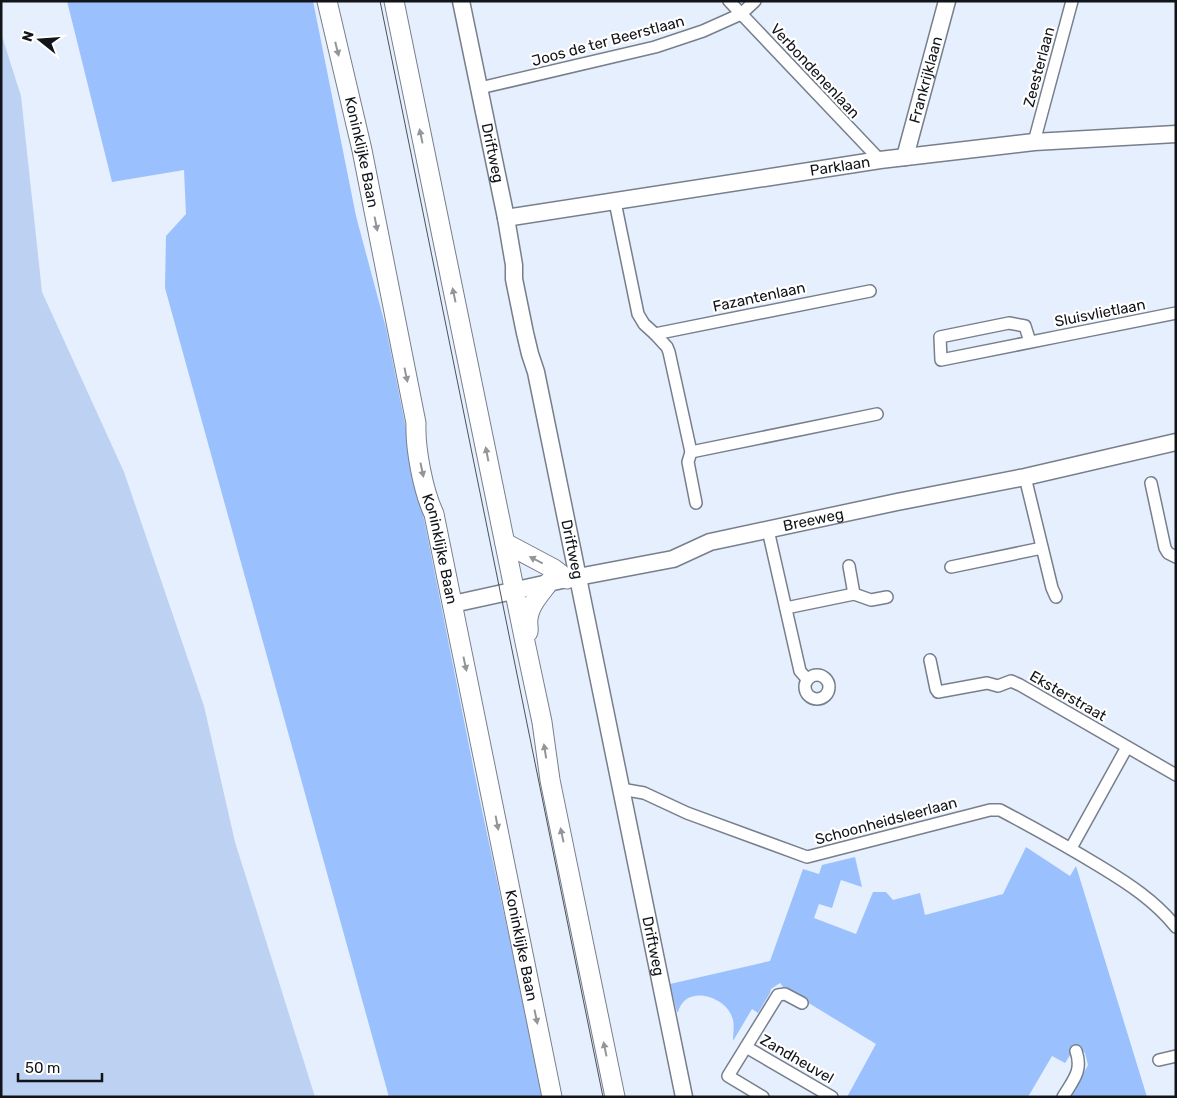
<svg xmlns="http://www.w3.org/2000/svg" width="1177" height="1098" viewBox="0 0 1177 1098" font-family="Rubik,sans-serif">
  <style>
    .green { fill: #9ac0fe }
    .water { fill: #bdd1f2 }
    .lines { fill: none; stroke-linecap: round; stroke-linejoin: round }
    .street-casing { stroke: #777f8c; stroke-width: 14 }
    .secondary-casing { stroke: #777f8c; stroke-width: 19 }
    .primary-casing { stroke: #777f8c; stroke-width: 21 }
    .street { stroke: #fff; stroke-width: 11 }
    .secondary { stroke: #fff; stroke-width: 16 }
    .primary { stroke: #fff; stroke-width: 19 }
    .tram { stroke: #4d5259; stroke-width: 1 }
    .oneway { fill: #949598 }
    .labels { text-anchor: middle; stroke-width: 4.5; stroke-linejoin: round; paint-order: stroke }
    .street-label { font-size: 15px; fill: #111419; stroke: #fff }
  </style>
  <rect width="100%" height="100%" fill="#e6effd"/>
  <!-- green -->
  <g class="green">
    <polygon points="67,1 313,1 356,216 386,328 479,796 543,1097 389,1097 165,288 166,236 186,214 184,170 112,182"/>
    <path d="M1026,847L1070,876L1076,866L1147,1097H1071L1088,1065L1085,1053L1076,1046L1065,1063L1052,1056L1028,1097H847L876,1044L784,988L780,983L771,989L770,993L758,1013L752,1009L733,1041C733,1033 735,1024 732,1017C726,997 686,983 678,1012H677L670,984L770,961L803,869L819,874L822,865L855,857L862,887L841,880L832,908L819,904L814,918L856,934L873,892H886L893,900L920,893L925,915L1003,894Z"/>
  </g>
  <!-- water -->
  <polygon class="water" points="1,33 21,96 42,292 124,472 204,706 235,842 315,1097 1,1097"/>
  <g class="lines">
    <defs>
      <g id="street">
        <polyline points="729,1 880,160"/>
        <polyline points="480,88 655,47 703,31 741,14 755,1"/>
        <polyline points="1034,142 1072,1"/>
        <polyline points="615,202 638,314 644,324 655,334 870,291"/>
        <polyline points="655,334 667,347 669,352 691,452 877,414"/>
        <path d="M1030,342L1025,326L1009,323L940,337L941,360C1019,344 1098,329 1176,313"/>
        <polyline points="691,452 688,462 696,503"/>
        <polyline points="1025,477 1052,588 1056,597"/>
        <polyline points="1151,483 1165,548 1168,553 1176,557"/>
        <polyline points="768,530 800,671 807,679"/>
        <polyline points="849,566 854,594"/>
        <polyline points="951,567 1042,548"/>
        <polyline points="786,608 854,594 871,600 887,597"/>
        <polyline points="930,660 936,689 938,692 987,683 998,686 1011,681 1020,685 1176,775"/>
        <circle cx="817" cy="687" r="12"/>
        <path d="M621,789L644,793L687,813L807,857L990,810H1000C1034,828 1068,847 1101,867C1129,884 1155,901 1176,927"/>
        <polyline points="1071,848 1127,747"/>
        <polyline points="746,1047 832,1097"/>
        <polyline points="1159,1060 1176,1056"/>
        <polyline points="763,1097 728,1076 778,995 785,994 802,1003"/>
        <path d="M1063,1097C1073,1080 1083,1071 1076,1051"/>
      </g>
      <g id="secondary">
        <path id="s1" d="M461,1L506,218L514,265V279L525,333L530,354L536,372L684,1097"/>
        <path id="s2" d="M905,157L947,1"/>
        <path id="s3" d="M506,218L880,160L1034,142L1176,134"/>
        <path id="s4" d="M453,604L562,580L673,559L710,542L897,502L1025,477L1176,442"/>
      </g>
      <g id="primary">
        <path id="s5" d="M327,1L362,150L416,423C415,448 423,491 434,514L552,1097"/>
        <polyline points="394,1 525,642 542,722 550,780 615,1097"/>
        <polyline points="505,543 554,569 567,579"/>
        <path d="M528,632C529,628 527,624 528,619C529,605 541,593 549,582"/>
      </g>
    </defs>
    <!-- street casing -->
    <use href="#street" class="street-casing"/>
    <!-- secondary casing -->
    <use href="#secondary" class="secondary-casing"/>
    <!-- primary casing -->
    <use href="#primary" class="primary-casing"/>
    <!-- street -->
    <use href="#street" class="street"/>
    <!-- secondary -->
    <use href="#secondary" class="secondary"/>
    <!-- primary -->
    <use href="#primary" class="primary"/>
    <!-- tram -->
    <polyline class="tram" points="380,1 603,1097"/>
  </g>
  <!-- one-way arrows -->
  <defs><path id="oneway-solid" d="M-6-.8H1V-3.2L6.5 0L1 3.2V.8H-6Z" transform="scale(1.25)"/></defs>
  <g class="oneway">
    <use href="#oneway-solid" transform="translate(337 49) rotate(76)"/>
    <use href="#oneway-solid" transform="translate(421 136) rotate(-102)"/>
    <use href="#oneway-solid" transform="translate(376 224) rotate(79)"/>
    <use href="#oneway-solid" transform="translate(454 295) rotate(-102)"/>
    <use href="#oneway-solid" transform="translate(406 375) rotate(78)"/>
    <use href="#oneway-solid" transform="translate(487 454) rotate(-101)"/>
    <use href="#oneway-solid" transform="translate(422 470) rotate(78)"/>
    <use href="#oneway-solid" transform="translate(536 560) rotate(-153)"/>
    <use href="#oneway-solid" transform="translate(465 664) rotate(78)"/>
    <use href="#oneway-solid" transform="translate(545 751) rotate(-99)"/>
    <use href="#oneway-solid" transform="translate(497 823) rotate(79)"/>
    <use href="#oneway-solid" transform="translate(562 835) rotate(-102)"/>
    <use href="#oneway-solid" transform="translate(536 1017) rotate(78)"/>
    <use href="#oneway-solid" transform="translate(605 1049) rotate(-102)"/>
  </g>
  <g class="labels">
    <!-- street labels -->
    <g class="street-label">
      <text transform="translate(608 41) rotate(-15)" y="5">Joos de ter Beerstlaan</text>
      <text transform="translate(1039 67) rotate(-75)" y="5">Zeesterlaan</text>
      <text transform="translate(815 71) rotate(47)" y="5">Verbondenenlaan</text>
      <text dy="5" stroke="none"><textPath href="#s2" startOffset="80">Frankrijklaan</textPath></text>
      <text dy="5" stroke="none"><textPath href="#s5" startOffset="155">Koninklijke Baan</textPath></text>
      <text dy="5" stroke="none"><textPath href="#s1" startOffset="155">Driftweg</textPath></text>
      <text dy="5" stroke="none"><textPath href="#s3" startOffset="338">Parklaan</textPath></text>
      <text transform="translate(759 297) rotate(-12)" y="5">Fazantenlaan</text>
      <text transform="translate(1100 313) rotate(-11)" y="5">Sluisvlietlaan</text>
      <text dy="5" stroke="none"><textPath href="#s4" startOffset="371">Breeweg</textPath></text>
      <text dy="5" stroke="none"><textPath href="#s5" startOffset="560">Koninklijke Baan</textPath></text>
      <text dy="5" stroke="none"><textPath href="#s1" startOffset="560">Driftweg</textPath></text>
      <text transform="translate(1068 696) rotate(30)" y="5">Eksterstraat</text>
      <text transform="translate(886 821) rotate(-15)" y="5">Schoonheidsleerlaan</text>
      <text dy="5" stroke="none"><textPath href="#s5" startOffset="965">Koninklijke Baan</textPath></text>
      <text dy="5" stroke="none"><textPath href="#s1" startOffset="965">Driftweg</textPath></text>
      <text transform="translate(797 1059) rotate(30)" y="5">Zandheuvel</text>
    </g>
  </g>
  <!-- border -->
  <rect width="1177" height="1098" fill="none" stroke="#111419" stroke-width="5"/>
  <!-- north arrow -->
  <g transform="translate(40 40) rotate(287)" stroke="#ffffff" stroke-width="4" paint-order="stroke">
  <path d="M0-4L9 19L0 12L-9 19Z" fill="#111419"/>
  <text y="-8" font-size="14" font-weight="bold" text-anchor="middle" fill="#111419">N</text>
  </g>
  <!-- scale -->
  <path d="M18 1073v8h84v-8" fill="none" stroke="#111419" stroke-width="2.5"/>
  <text x="25" y="1073" font-size="15" fill="#111419" stroke="#ffffff" stroke-width="4" paint-order="stroke">50 m</text>
</svg>
